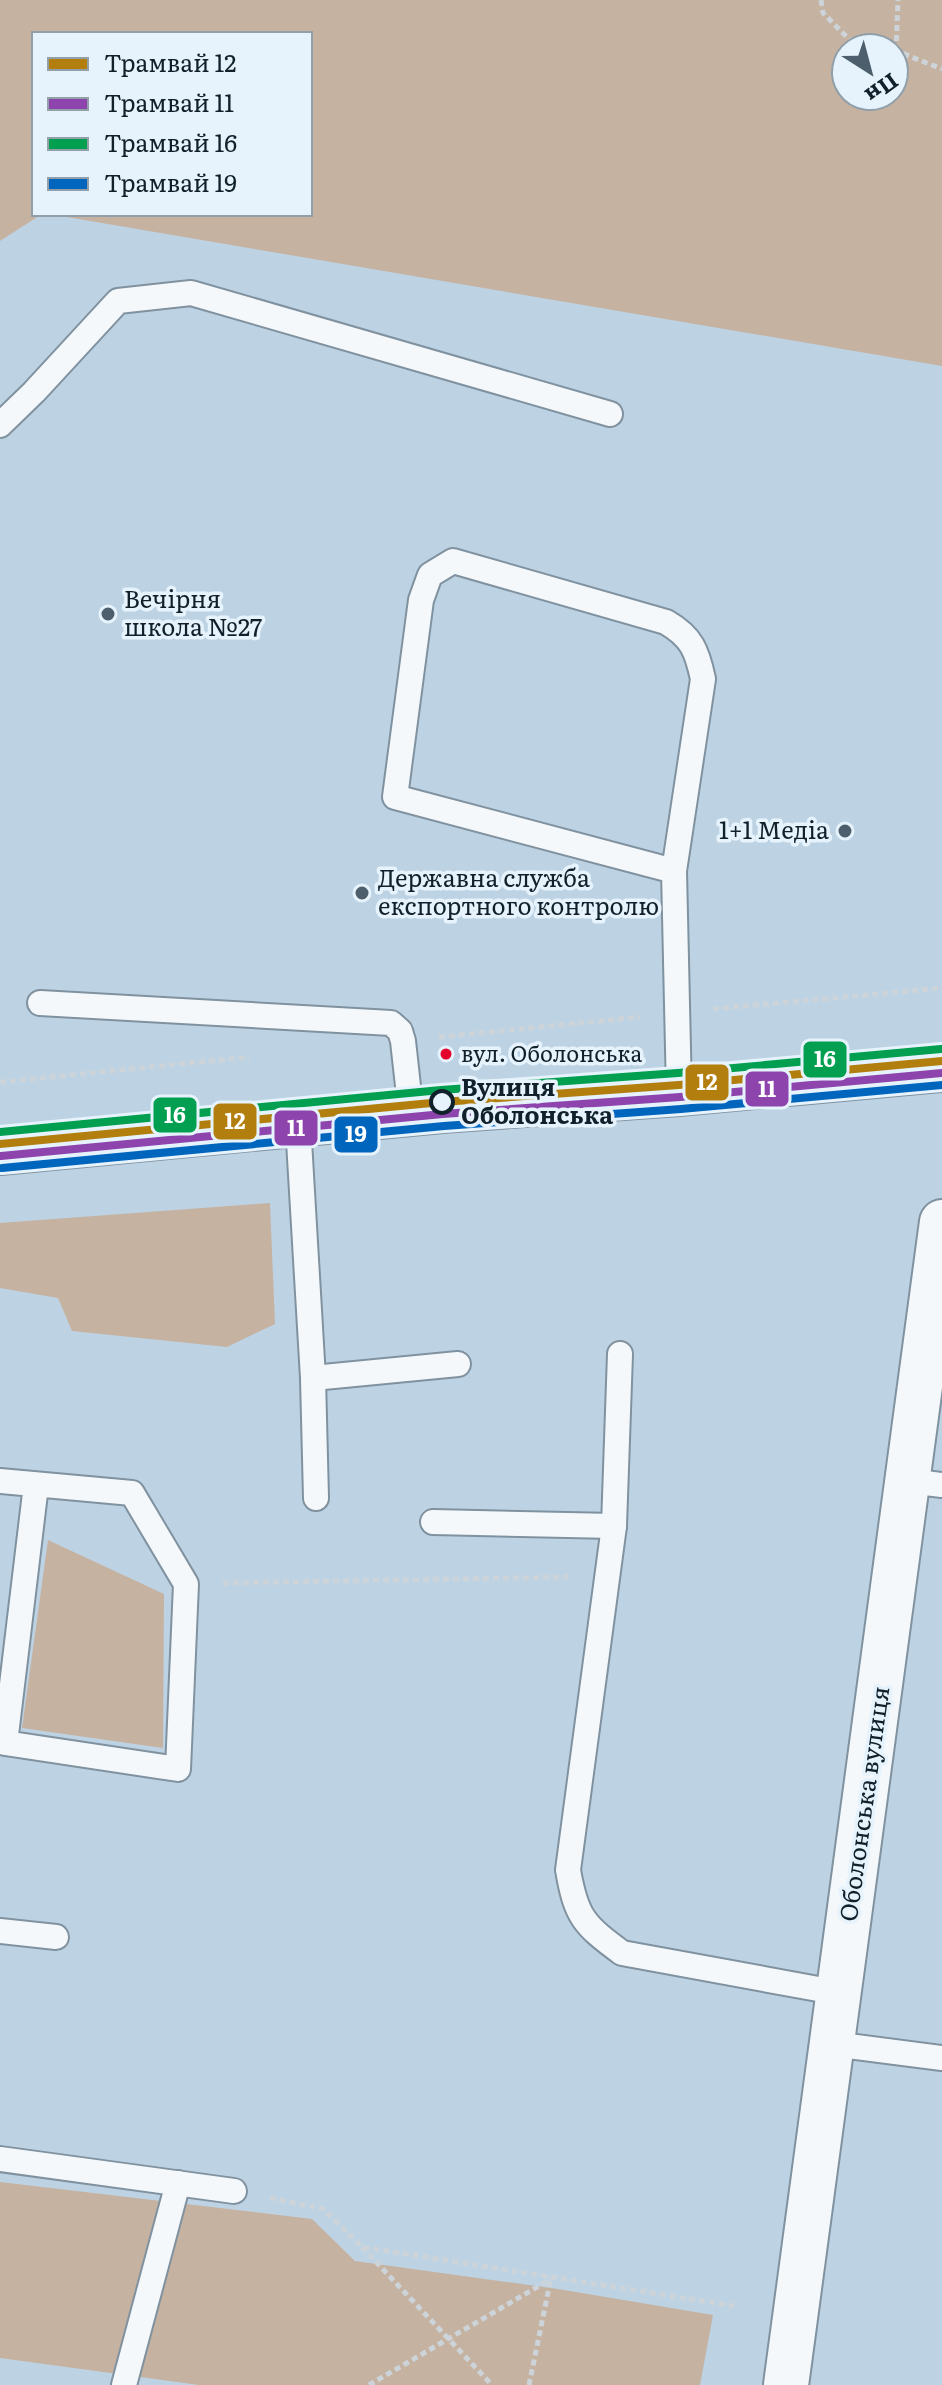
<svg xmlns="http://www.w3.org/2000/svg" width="942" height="2385" viewBox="0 0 942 2385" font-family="Literata,serif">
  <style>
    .green { fill: #c6b2a1; fill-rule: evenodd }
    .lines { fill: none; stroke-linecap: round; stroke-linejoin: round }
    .service-casing { stroke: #80929f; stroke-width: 28 }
    .minor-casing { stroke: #80929f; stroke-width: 48 }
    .tertiary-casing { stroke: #80929f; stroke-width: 48 }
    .path { stroke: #ccd4da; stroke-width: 5; stroke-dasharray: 6 4; stroke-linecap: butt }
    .service { stroke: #f5f8fb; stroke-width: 24 }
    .minor { stroke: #f5f8fb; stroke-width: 44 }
    .tertiary { stroke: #f5f8fb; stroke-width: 44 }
    .tram-1-casing { stroke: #e6f3fc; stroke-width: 14 }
    .tram-2-casing { stroke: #e6f3fc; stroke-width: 14 }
    .tram-3-casing { stroke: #e6f3fc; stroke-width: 14 }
    .tram-4-casing { stroke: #e6f3fc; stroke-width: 14 }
    .tram-1 { stroke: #b27e0d; stroke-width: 8 }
    .tram-2 { stroke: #8e44ad; stroke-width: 8 }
    .tram-3 { stroke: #019f4f; stroke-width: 8 }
    .tram-4 { stroke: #0065bd; stroke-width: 8 }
    .poi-dot { fill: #4d5f6c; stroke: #e6f3fc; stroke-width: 3 }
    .bus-dot { fill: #e4002b; stroke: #e6f3fc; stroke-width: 3 }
    .stop-dot { fill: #e6f3fc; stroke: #10212c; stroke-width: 4 }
    .labels { text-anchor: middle; stroke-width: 7; stroke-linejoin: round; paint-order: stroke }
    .bus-label { font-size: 22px; fill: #10212c; stroke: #e6f3fc; text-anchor: start }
    .poi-label { font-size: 24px; fill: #10212c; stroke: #e6f3fc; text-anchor: start }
    .stop-label { font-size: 24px; font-weight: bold; fill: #10212c; stroke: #e6f3fc; text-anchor: start }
    .street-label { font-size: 24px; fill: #10212c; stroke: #e6f3fc }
    .line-badge { stroke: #e6f3fc; stroke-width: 3 }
    .badge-label { font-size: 22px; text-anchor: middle; font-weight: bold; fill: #fff }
  </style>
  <rect width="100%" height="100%" fill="#bdd3e4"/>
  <!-- green -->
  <g class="green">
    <path d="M0,0H942V366L49,214H310V34H34V214H42L0,241ZM894,48V96H846V48Z"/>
    <polygon points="270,1203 275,1324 227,1347 72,1331 58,1298 0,1288 0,1223"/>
    <polygon points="48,1540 164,1594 163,1748 22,1728"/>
    <polygon points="0,2182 312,2219 355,2261 558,2289 713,2315 700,2385 199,2385 0,2358"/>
  </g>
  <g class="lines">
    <defs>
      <g id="service">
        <polyline points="0,425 34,392 118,301 191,293 610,414"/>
        <path d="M674,871L395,797L421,600L430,575L453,561L666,622C692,637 697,651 703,679L674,871L679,1093"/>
        <polyline points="40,1003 391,1023 400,1031 403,1041 411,1113"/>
        <polyline points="298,1124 313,1378 458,1364"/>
        <path d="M620,1354L614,1526L568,1870C576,1917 584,1925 622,1953L840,1993"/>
        <polyline points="313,1378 316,1498"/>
        <polyline points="0,1481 132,1493 186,1584 178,1769 5,1743 36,1485"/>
        <polyline points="909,1481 942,1485"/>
        <polyline points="433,1522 614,1526"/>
        <polyline points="0,1931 56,1937"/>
        <polyline points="833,2044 942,2058"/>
        <polyline points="0,2159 234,2191"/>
        <polyline points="124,2385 178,2183"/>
      </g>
      <polyline id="minor" points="786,2385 942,1222"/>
      <polyline id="tertiary" points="0,1152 442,1110 679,1093 942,1069"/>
    </defs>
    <!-- service casing -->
    <use href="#service" class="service-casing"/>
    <!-- minor casing -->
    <use href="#minor" class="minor-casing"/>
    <!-- tertiary casing -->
    <use href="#tertiary" class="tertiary-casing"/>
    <!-- path -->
    <g class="path">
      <polyline points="821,0 823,13 851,41 885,48"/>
      <polyline points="894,50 942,69"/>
      <polyline points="896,51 898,0"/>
      <polyline points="713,1009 942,988"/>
      <polyline points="439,1037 640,1017"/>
      <polyline points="0,1082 250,1057"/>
      <polyline points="223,1583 569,1577"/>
      <polyline points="270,2198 323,2209 362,2247 734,2306"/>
      <polyline points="362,2247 492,2385"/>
      <polyline points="369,2385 551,2279"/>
      <polyline points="529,2385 551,2278"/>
    </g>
    <!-- service -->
    <use href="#service" class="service"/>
    <!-- minor -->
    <use href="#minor" class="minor"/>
    <!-- tertiary -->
    <use href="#tertiary" class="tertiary"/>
    <defs>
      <polyline id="tram-1" points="0,1144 442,1102 679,1085 942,1061"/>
      <polyline id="tram-2" points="1,1156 443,1114 680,1097 942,1073"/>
      <polyline id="tram-3" points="0,1132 441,1090 678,1073 941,1049"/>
      <polyline id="tram-4" points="2,1168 444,1126 681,1109 942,1085"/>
    </defs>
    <!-- tram-1 casing -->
    <use href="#tram-1" class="tram-1-casing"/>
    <!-- tram-2 casing -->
    <use href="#tram-2" class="tram-2-casing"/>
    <!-- tram-3 casing -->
    <use href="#tram-3" class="tram-3-casing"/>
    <!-- tram-4 casing -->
    <use href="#tram-4" class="tram-4-casing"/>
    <!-- tram-1 -->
    <use href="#tram-1" class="tram-1"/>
    <!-- tram-2 -->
    <use href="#tram-2" class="tram-2"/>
    <!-- tram-3 -->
    <use href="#tram-3" class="tram-3"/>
    <!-- tram-4 -->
    <use href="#tram-4" class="tram-4"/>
  </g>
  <!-- markers -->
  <g class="poi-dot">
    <circle cx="108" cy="614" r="8"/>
    <circle cx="845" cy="831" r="8"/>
    <circle cx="362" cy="893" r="8"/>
  </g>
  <circle class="bus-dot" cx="446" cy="1054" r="7"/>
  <circle class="stop-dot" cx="442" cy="1102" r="11"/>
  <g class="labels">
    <!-- bus labels -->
    <g class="bus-label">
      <text x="461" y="1062">вул. Оболонська</text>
    </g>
    <!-- poi labels -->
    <g class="poi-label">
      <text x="124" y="608">Вечірня<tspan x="124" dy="28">школа №27</tspan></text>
      <text x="829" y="839" text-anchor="end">1+1 Медіа</text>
      <text x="378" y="887">Державна служба<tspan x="378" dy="28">експортного контролю</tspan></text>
    </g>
    <!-- stop labels -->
    <g class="stop-label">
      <text x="461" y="1096">Вулиця<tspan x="461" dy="28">Оболонська</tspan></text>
    </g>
    <!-- street labels -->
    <g class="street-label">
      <text transform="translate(865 1804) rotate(-82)" y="8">Оболонська вулиця</text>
    </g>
  </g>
  <g class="line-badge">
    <rect x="802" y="1040" width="46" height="39" rx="8" fill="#019f4f"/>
    <rect x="684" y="1063" width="46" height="39" rx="8" fill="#b27e0d"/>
    <rect x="744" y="1070" width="46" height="38" rx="8" fill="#8e44ad"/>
    <rect x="152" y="1096" width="46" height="38" rx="8" fill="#019f4f"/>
    <rect x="212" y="1102" width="46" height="39" rx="8" fill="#b27e0d"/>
    <rect x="273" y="1109" width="46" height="38" rx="8" fill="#8e44ad"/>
    <rect x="333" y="1115" width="46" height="39" rx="8" fill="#0065bd"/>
  </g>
  <g class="badge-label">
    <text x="825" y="1067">16</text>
    <text x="707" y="1090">12</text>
    <text x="767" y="1097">11</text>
    <text x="175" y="1123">16</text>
    <text x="235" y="1129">12</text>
    <text x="296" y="1136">11</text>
    <text x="356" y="1142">19</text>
  </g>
  <!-- legend -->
  <rect x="32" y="32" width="280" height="184" fill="#e6f3fc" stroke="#909fa9" stroke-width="2"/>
  <rect x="48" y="58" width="40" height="12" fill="#b27e0d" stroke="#909fa9" stroke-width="2"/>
  <text x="104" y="72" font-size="24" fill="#10212c">Трамвай 12</text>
  <rect x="48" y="98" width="40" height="12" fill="#8e44ad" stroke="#909fa9" stroke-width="2"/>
  <text x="104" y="112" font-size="24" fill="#10212c">Трамвай 11</text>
  <rect x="48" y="138" width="40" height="12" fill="#019f4f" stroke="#909fa9" stroke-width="2"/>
  <text x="104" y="152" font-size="24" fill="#10212c">Трамвай 16</text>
  <rect x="48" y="178" width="40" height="12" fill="#0065bd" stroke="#909fa9" stroke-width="2"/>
  <text x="104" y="192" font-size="24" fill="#10212c">Трамвай 19</text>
  <!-- north arrow -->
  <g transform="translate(870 72) rotate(144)"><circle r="38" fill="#e6f3fc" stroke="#909fa9" stroke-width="2"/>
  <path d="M0-6L14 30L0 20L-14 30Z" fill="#4d5f6c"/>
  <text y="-12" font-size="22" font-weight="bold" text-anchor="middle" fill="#10212c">Пн</text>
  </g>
</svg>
